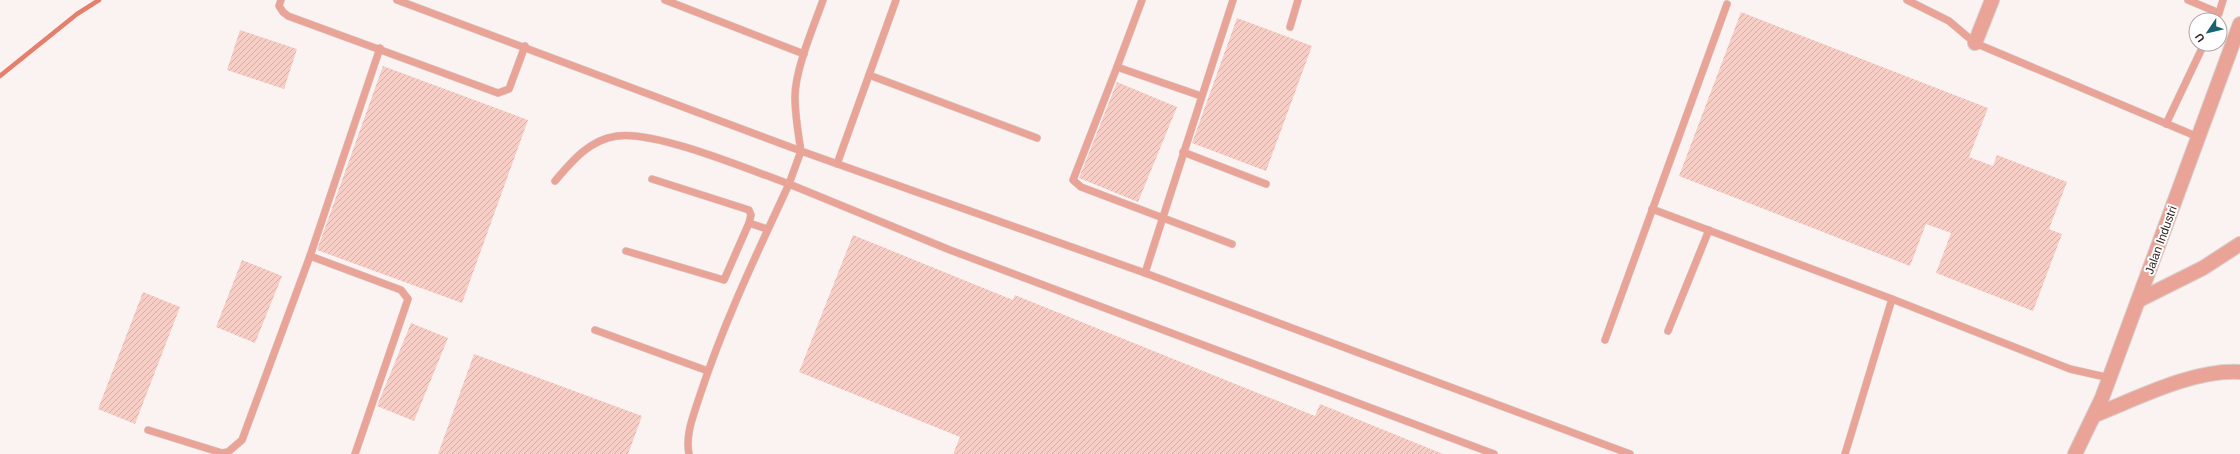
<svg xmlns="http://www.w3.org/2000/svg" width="2240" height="454" viewBox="0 0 2240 454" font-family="Helvetica,sans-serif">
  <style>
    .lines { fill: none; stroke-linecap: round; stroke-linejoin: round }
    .stream { stroke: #e57f6d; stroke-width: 4.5 }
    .building { fill: url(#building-hatch) }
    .service-casing { stroke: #d7cecc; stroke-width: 8 }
    .minor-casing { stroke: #d7cecc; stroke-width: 16 }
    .service { stroke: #eaa497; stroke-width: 7 }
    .minor { stroke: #eaa497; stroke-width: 14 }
    .labels { text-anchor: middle; stroke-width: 4; stroke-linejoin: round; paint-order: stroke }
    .street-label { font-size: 12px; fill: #332421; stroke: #fff }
  </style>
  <defs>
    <pattern id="building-hatch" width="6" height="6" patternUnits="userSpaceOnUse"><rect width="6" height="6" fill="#f6cec6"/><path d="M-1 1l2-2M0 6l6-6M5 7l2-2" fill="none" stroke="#d3b1aa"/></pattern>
  </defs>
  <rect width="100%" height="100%" fill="#fbf3f1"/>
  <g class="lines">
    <!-- stream -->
    <polyline class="stream" points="0,76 77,14 99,0"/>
  </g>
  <!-- building -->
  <g class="building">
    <polygon points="1741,12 1988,108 1969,157 1993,166 1997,155 2067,182 2049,229 2062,234 2033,311 1936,273 1951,233 1926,224 1910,266 1679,176"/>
    <polygon points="1237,18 1312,46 1266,171 1192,143"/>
    <polygon points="240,30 297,49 284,89 227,70"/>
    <polygon points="383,66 528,120 462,303 317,250"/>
    <polygon points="1117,82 1177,107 1138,202 1079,178"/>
    <polygon points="853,235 1013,300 1015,295 1315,416 1320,404 1443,454 953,454 960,437 799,372"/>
    <polygon points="242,260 282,276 255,343 216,327"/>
    <polygon points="143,292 180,307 135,424 98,409"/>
    <polygon points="411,323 448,338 414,421 377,406"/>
    <polygon points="474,354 642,416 628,454 438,454"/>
  </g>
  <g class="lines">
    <defs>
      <g id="service">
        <polyline points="281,0 279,6 283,12 288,16 498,93 509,89 525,46"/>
        <polyline points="397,0 801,151 789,184 950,250 1494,454"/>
        <polyline points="665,0 804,54"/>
        <path d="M823,0C814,26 795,69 795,97C795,115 798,133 801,151L1145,273L1630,454"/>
        <polyline points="1142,0 1117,67 1201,96"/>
        <polyline points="1907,0 1949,21 1975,43 2198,137"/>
        <polyline points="2188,0 2219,13 2215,20"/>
        <polyline points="2219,13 2223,0"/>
        <polyline points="1290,27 1298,0"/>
        <polyline points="1117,67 1073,180 1081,187 1232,244"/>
        <polyline points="869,75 1037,138"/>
        <polyline points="2166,124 2204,44"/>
        <polyline points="1183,152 1266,184"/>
        <polyline points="837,164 896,0"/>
        <polyline points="652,179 749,210 751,215 749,223"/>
        <path d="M555,181C572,161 589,140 617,136C655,130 750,170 789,184C757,253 724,322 700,395C694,414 685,434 689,454"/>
        <polyline points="1652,209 1892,299 2070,369 2110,378"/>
        <polyline points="626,251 724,280 749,223 767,229"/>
        <polyline points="310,256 401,290 408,299 355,454"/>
        <polyline points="1145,273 1233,0"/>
        <polyline points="595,330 708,371"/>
        <polyline points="1668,331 1709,230"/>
        <polyline points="1605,340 1727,4"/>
        <polyline points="148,430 222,453 228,452 242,440 310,256 380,48"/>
        <polyline points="1845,454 1892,299"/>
      </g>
      <g id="minor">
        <polyline points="1975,43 1992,0"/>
        <polyline points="2139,300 2203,268 2240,244"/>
        <path d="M2095,415C2138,398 2194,369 2240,372"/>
        <polyline points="2075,454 2102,398 2240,24"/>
      </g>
    </defs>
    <!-- service casing -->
    <use href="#service" class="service-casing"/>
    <!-- minor casing -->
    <use href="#minor" class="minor-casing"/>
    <!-- service -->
    <use href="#service" class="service"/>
    <!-- minor -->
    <use href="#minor" class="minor"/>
  </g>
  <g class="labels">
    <!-- street labels -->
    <g class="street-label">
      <text transform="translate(2161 240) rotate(-70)" y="4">Jalan Industri</text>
    </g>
  </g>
  <!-- north arrow -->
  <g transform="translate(2208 32) rotate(235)"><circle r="19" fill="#ffffff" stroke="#ada7a6"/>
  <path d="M0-3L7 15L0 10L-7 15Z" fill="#18636f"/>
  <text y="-6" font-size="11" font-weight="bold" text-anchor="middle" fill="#332421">U</text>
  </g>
</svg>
